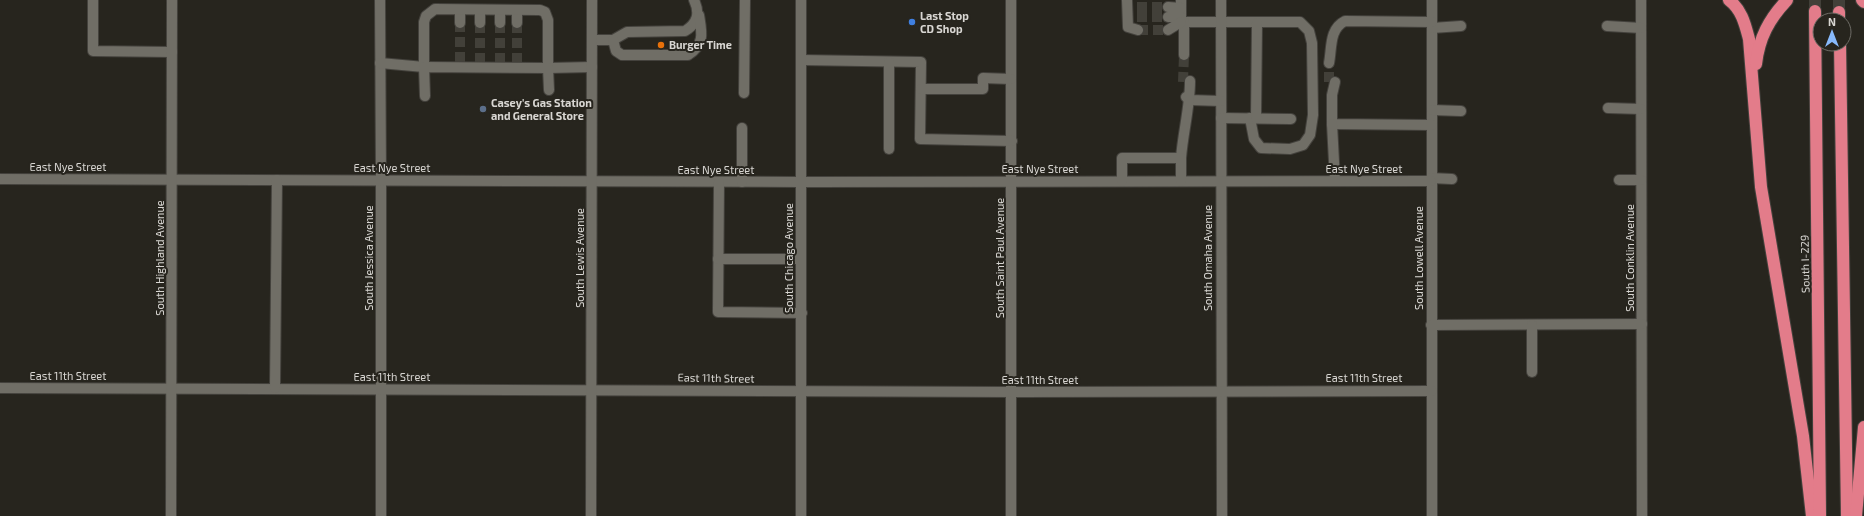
<svg xmlns="http://www.w3.org/2000/svg" width="1864" height="516" viewBox="0 0 1864 516" font-family="'Exo 2',sans-serif">
  <style>
    .lines { fill: none; stroke-linecap: round; stroke-linejoin: round }
    .minor-tunnel { stroke: #424039; stroke-width: 10; stroke-dasharray: 10 5; stroke-linecap: butt }
    .highway-tunnel { stroke: #424039; stroke-width: 12; stroke-dasharray: 12 6; stroke-linecap: butt }
    .minor-casing { stroke: #44423d; stroke-width: 12 }
    .highway-casing { stroke: #44423d; stroke-width: 14 }
    .minor { stroke: #706e66; stroke-width: 10 }
    .highway { stroke: #e37c8a; stroke-width: 12 }
    .shop-dot { fill: #3f7fe0; stroke: #27251e; stroke-width: 1.5 }
    .food-dot { fill: #e8710a; stroke: #27251e; stroke-width: 1.5 }
    .service-dot { fill: #5c6f8a; stroke: #27251e; stroke-width: 1.5 }
    .labels { text-anchor: middle; stroke-width: 4; stroke-linejoin: round; paint-order: stroke }
    .poi-label { font-size: 11px; font-weight: bold; fill: #d8d6d2; stroke: #27251e; text-anchor: start }
    .street-label { font-size: 11px; fill: #d8d6d2; stroke: #27251e }
  </style>
  <rect width="100%" height="100%" fill="#27251e"/>
  <g class="lines">
    <!-- minor-tunnel -->
    <g class="minor-tunnel">
      <polyline points="1137,7 1168,7"/>
      <polyline points="1137,17 1168,17"/>
      <polyline points="480,23 480,62"/>
      <polyline points="500,23 500,62"/>
      <polyline points="517,23 517,62"/>
      <polyline points="1138,30 1168,30"/>
      <polyline points="460,62 460,23"/>
      <polyline points="1183,82 1184,55"/>
      <polyline points="1329,82 1329,63"/>
    </g>
    <!-- highway-tunnel -->
    <g class="highway-tunnel">
      <polyline points="1815,0 1815,11"/>
      <polyline points="1839,0 1839,12"/>
    </g>
    <defs>
      <g id="minor">
        <polyline points="93,0 93,51 172,52"/>
        <polyline points="380,0 381,180 381,516"/>
        <polyline points="1011,0 1011,516"/>
        <polyline points="1127,0 1128,27 1138,30"/>
        <polyline points="1181,0 1181,22 1300,22 1309,31 1312,43 1313,115 1310,135 1303,145 1290,149 1261,148 1254,139 1250,118"/>
        <polyline points="1221,0 1222,516"/>
        <polyline points="1432,0 1432,516"/>
        <polyline points="1641,0 1642,516"/>
        <polyline points="1168,7 1181,8"/>
        <polyline points="460,10 460,23"/>
        <polyline points="480,10 480,23"/>
        <polyline points="517,10 517,23"/>
        <polyline points="1168,17 1181,17"/>
        <polyline points="1184,22 1184,55"/>
        <polyline points="500,23 500,10"/>
        <polyline points="1607,26 1641,28"/>
        <polyline points="1432,28 1461,26"/>
        <polyline points="1168,30 1181,22"/>
        <path d="M592,40H613L627,32L685,31C698,23 700,13 694,0"/>
        <path d="M613,40L616,51L622,55H688C705,44 702,33 699,15"/>
        <polyline points="801,60 921,62 920,139 1012,141"/>
        <polyline points="889,62 889,149"/>
        <polyline points="380,63 424,67 424,22 426,16 435,9 540,10 545,12 548,20 548,68 592,67"/>
        <path d="M1329,63C1332,48 1329,29 1345,21L1432,22"/>
        <polyline points="1335,82 1332,95 1332,124 1432,125"/>
        <polyline points="921,89 983,89 983,78 1011,79"/>
        <polyline points="744,93 745,0"/>
        <polyline points="425,96 424,67 548,68 549,90"/>
        <polyline points="1186,97 1190,100 1221,101"/>
        <polyline points="1608,108 1641,109"/>
        <polyline points="1432,110 1461,111"/>
        <polyline points="1221,118 1291,119"/>
        <polyline points="1256,118 1257,23"/>
        <polyline points="1332,124 1335,181"/>
        <path d="M1181,158C1183,132 1190,107 1190,81"/>
        <polyline points="1431,178 1452,179"/>
        <polyline points="0,179 801,182 1431,181"/>
        <polyline points="1619,180 1641,180"/>
        <polyline points="1122,181 1122,158 1181,158 1181,181"/>
        <polyline points="719,182 718,312 802,313"/>
        <polyline points="742,182 742,128"/>
        <polyline points="718,259 801,259"/>
        <polyline points="1431,325 1642,324"/>
        <polyline points="1532,325 1532,372"/>
        <polyline points="0,388 1012,392 1432,391"/>
        <polyline points="275,388 277,180"/>
        <polyline points="171,516 172,0"/>
        <polyline points="591,516 592,0"/>
        <polyline points="801,516 801,0"/>
      </g>
      <g id="highway">
        <path d="M1729,0C1742,10 1745,24 1749,39L1761,187L1803,436L1812,516"/>
        <polyline points="1862,0 1864,2"/>
        <polyline points="1815,11 1820,516"/>
        <polyline points="1839,12 1839,20"/>
        <polyline points="1840,44 1847,516"/>
        <path d="M1756,64C1759,38 1769,19 1787,0"/>
        <polyline points="1856,516 1864,427"/>
      </g>
    </defs>
    <!-- minor casing -->
    <use href="#minor" class="minor-casing"/>
    <!-- highway casing -->
    <use href="#highway" class="highway-casing"/>
    <!-- minor -->
    <use href="#minor" class="minor"/>
    <!-- highway -->
    <use href="#highway" class="highway"/>
  </g>
  <!-- markers -->
  <circle class="shop-dot" cx="912" cy="22" r="4"/>
  <circle class="food-dot" cx="661" cy="45" r="4"/>
  <circle class="service-dot" cx="483" cy="109" r="4"/>
  <g class="labels">
    <!-- poi labels -->
    <g class="poi-label">
      <text x="920" y="20">Last Stop<tspan x="920" dy="13">CD Shop</tspan></text>
      <text x="669" y="49">Burger Time</text>
      <text x="491" y="107">Casey's Gas Station<tspan x="491" dy="13">and General Store</tspan></text>
    </g>
    <!-- street labels -->
    <g class="street-label">
      <text x="68" y="171">East Nye Street</text>
      <text x="392" y="172">East Nye Street</text>
      <text x="1040" y="173">East Nye Street</text>
      <text x="1364" y="173">East Nye Street</text>
      <text x="716" y="174">East Nye Street</text>
      <text transform="translate(160 258) rotate(-90)" y="4">South Highland Avenue</text>
      <text transform="translate(369 258) rotate(-90)" y="4">South Jessica Avenue</text>
      <text transform="translate(580 258) rotate(-90)" y="4">South Lewis Avenue</text>
      <text transform="translate(789 258) rotate(-90)" y="4">South Chicago Avenue</text>
      <text transform="translate(1000 258) rotate(-90)" y="4">South Saint Paul Avenue</text>
      <text transform="translate(1208 258) rotate(-90)" y="4">South Omaha Avenue</text>
      <text transform="translate(1419 258) rotate(-90)" y="4">South Lowell Avenue</text>
      <text transform="translate(1630 258) rotate(-90)" y="4">South Conklin Avenue</text>
      <text transform="translate(1805 264) rotate(-91)" y="4">South I-229</text>
      <text x="68" y="380">East 11th Street</text>
      <text x="392" y="381">East 11th Street</text>
      <text transform="translate(716 378) rotate(1)" y="4">East 11th Street</text>
      <text x="1364" y="382">East 11th Street</text>
      <text x="1040" y="384">East 11th Street</text>
    </g>
  </g>
  <!-- north arrow -->
  <g transform="translate(1832 32)"><circle r="19" fill="#27251e" stroke="#6e6c66"/>
  <path d="M0-3L7 15L0 10L-7 15Z" fill="#88bafc"/>
  <text y="-6" font-size="11" font-weight="bold" text-anchor="middle" fill="#d8d6d2">N</text>
  </g>
</svg>
